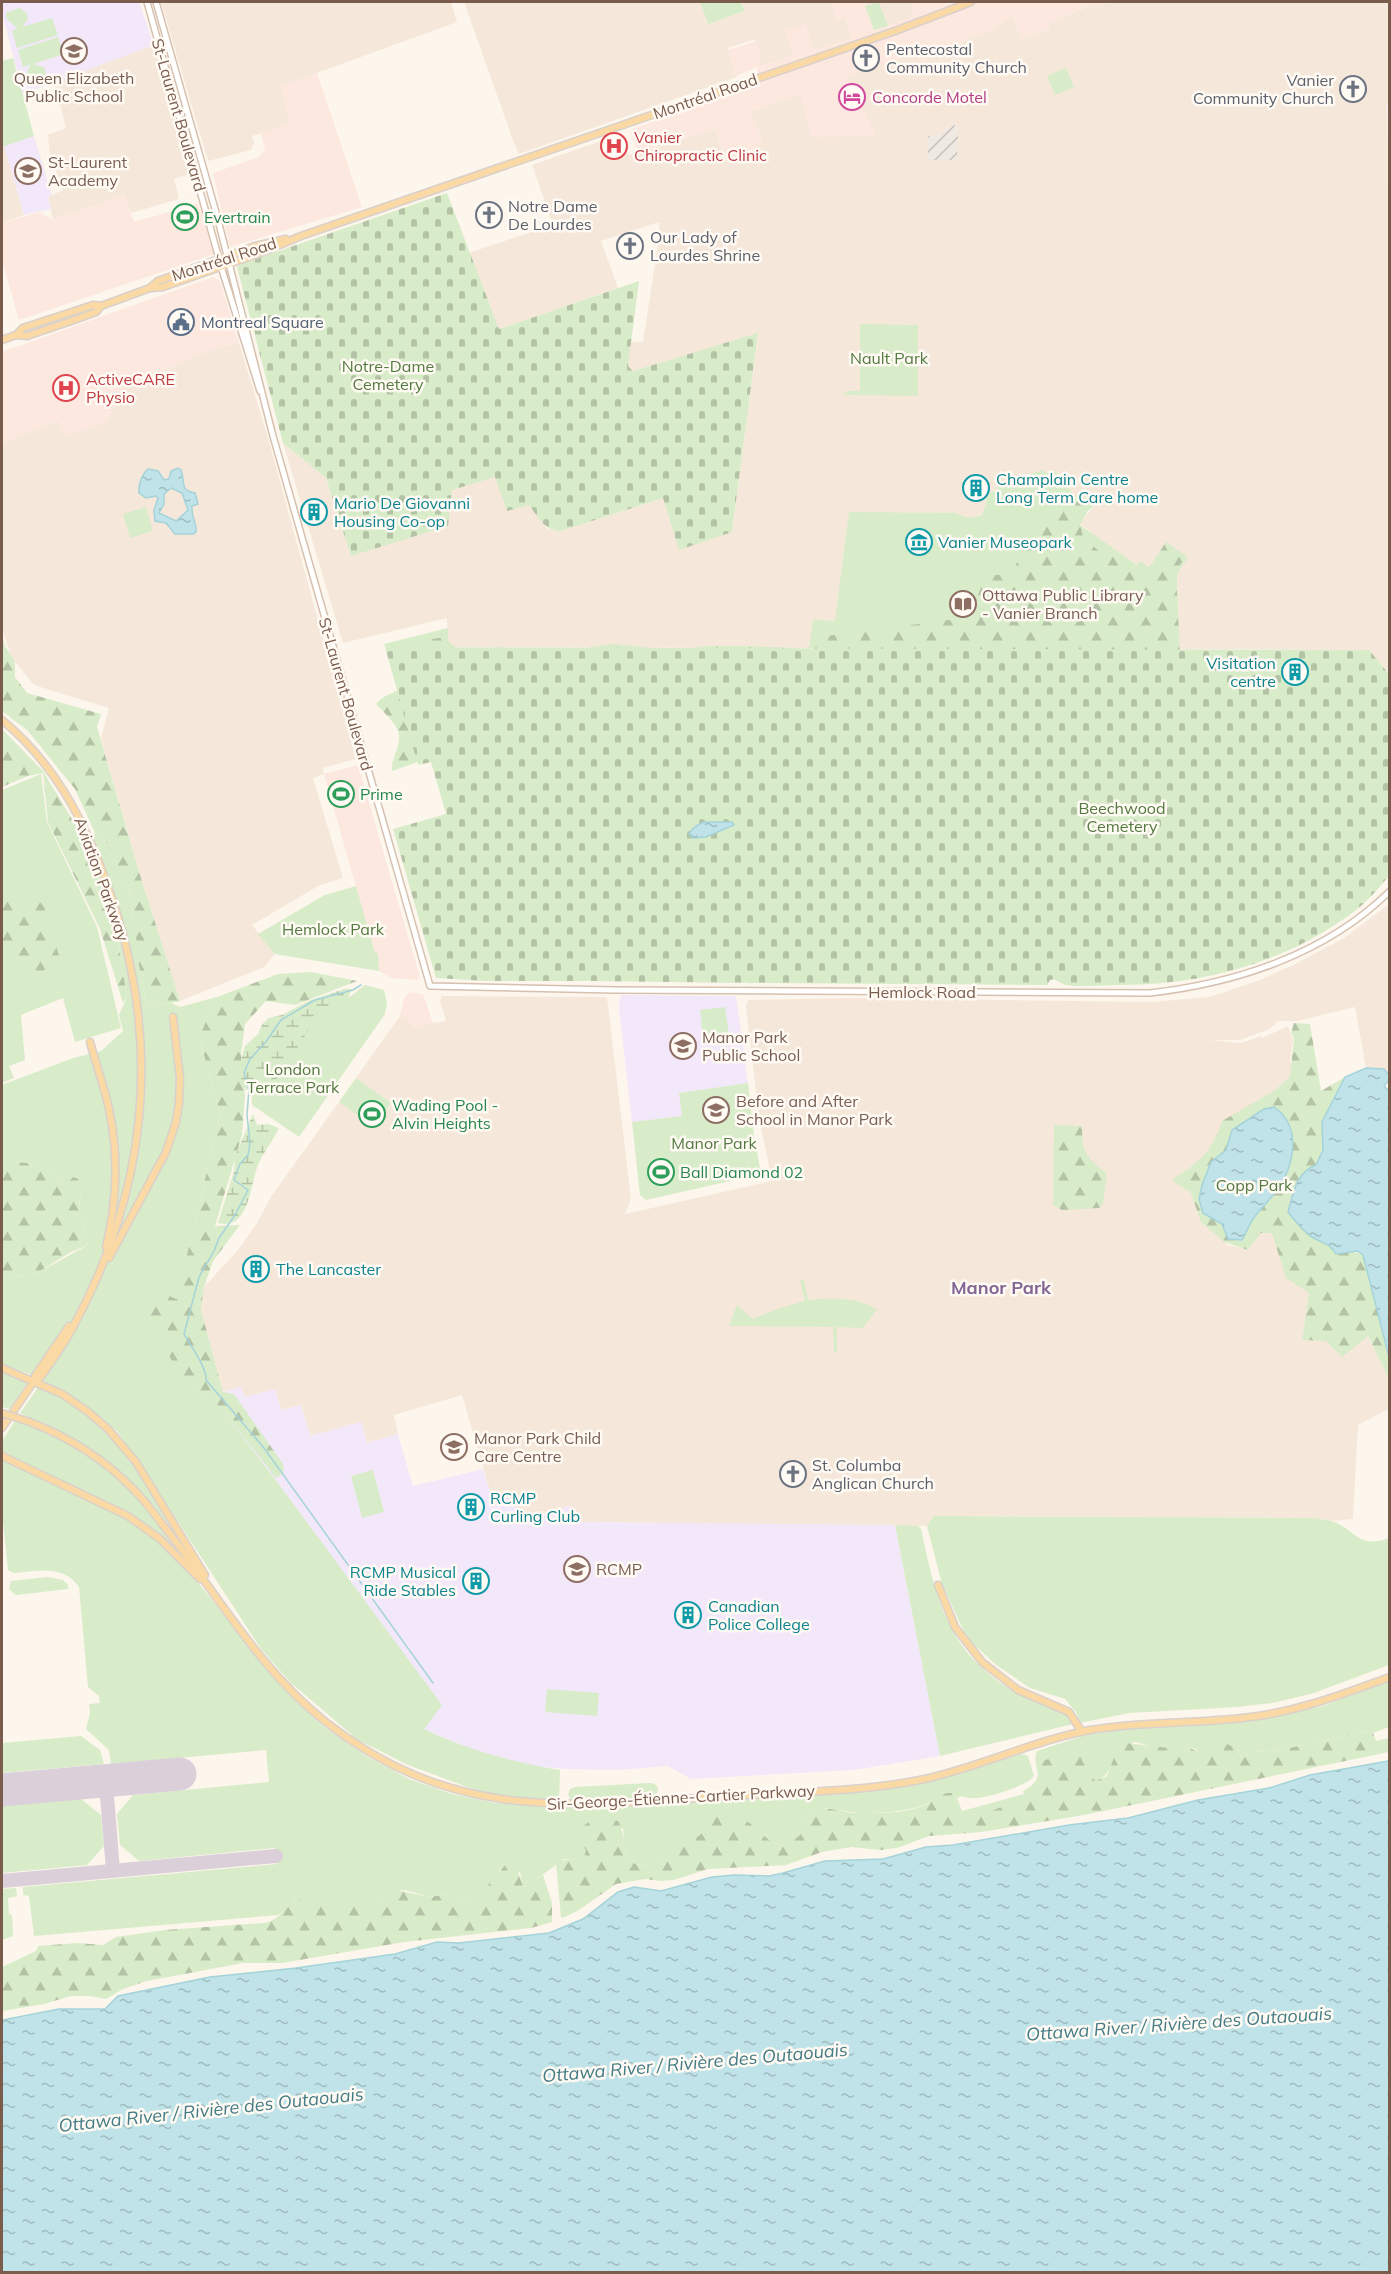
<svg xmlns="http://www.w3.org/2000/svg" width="1391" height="2274" viewBox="0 0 1391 2274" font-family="Mulish,sans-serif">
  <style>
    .residential { fill: #f5e8da }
    .commercial { fill: #fde8e0 }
    .industrial { fill: url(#industrial-furrows) }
    .education { fill: #f3e8fa }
    .green { fill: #d8ecc9 }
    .forest { fill: url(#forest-firs); fill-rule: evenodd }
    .wetland { fill: url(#wetland-marsh) }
    .cemetery { fill: url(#cemetery-stones) }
    .water { fill: url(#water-ripples); stroke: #a5d3da; stroke-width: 1.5; fill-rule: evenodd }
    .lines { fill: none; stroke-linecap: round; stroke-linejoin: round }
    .stream { stroke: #a5d3da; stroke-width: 1.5 }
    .taxiway { stroke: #dbcfda; stroke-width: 14 }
    .runway { stroke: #dbcfda; stroke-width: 33 }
    .secondary-casing { stroke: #d6c0b0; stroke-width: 8 }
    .primary-casing { stroke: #dad1cd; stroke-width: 9 }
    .secondary { stroke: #fff; stroke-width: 5 }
    .primary { stroke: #fbd9a5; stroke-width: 6 }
    .primary-bridge-casing { stroke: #dad1cd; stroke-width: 9; stroke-linecap: butt }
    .primary-bridge { stroke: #fbd9a5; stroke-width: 6 }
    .labels { text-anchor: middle; stroke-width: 5; stroke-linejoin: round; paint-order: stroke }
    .worship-label { font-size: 16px; fill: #5b616d; stroke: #fffaf3; text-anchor: start }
    .education-label { font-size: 16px; fill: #785e54; stroke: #fffaf3; text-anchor: start }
    .street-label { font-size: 16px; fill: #7a5c4d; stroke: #fffaf3 }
    .hotel-label { font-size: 16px; fill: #b23c85; stroke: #fffaf3; text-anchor: start }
    .health-label { font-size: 16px; fill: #be3a42; stroke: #fffaf3; text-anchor: start }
    .leisure-label { font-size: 16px; fill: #27864d; stroke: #fffaf3; text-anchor: start }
    .service-label { font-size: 16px; fill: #4e5e75; stroke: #fffaf3; text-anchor: start }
    .park-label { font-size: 16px; fill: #537a41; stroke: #fffaf3 }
    .culture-label { font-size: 16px; fill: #0d838f; stroke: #fffaf3; text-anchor: start }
    .neighbourhood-label { font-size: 18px; font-weight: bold; fill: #846695; stroke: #fffaf3 }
    .water-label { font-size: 18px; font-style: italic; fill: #437c86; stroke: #fffaf3 }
  </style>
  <defs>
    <pattern id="industrial-furrows" width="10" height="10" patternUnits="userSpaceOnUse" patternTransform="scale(1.5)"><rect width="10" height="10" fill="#efe9e4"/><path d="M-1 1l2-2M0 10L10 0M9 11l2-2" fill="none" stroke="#c7c0bb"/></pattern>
    <pattern id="forest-firs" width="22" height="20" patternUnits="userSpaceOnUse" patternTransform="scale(1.5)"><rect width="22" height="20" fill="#d8ecc9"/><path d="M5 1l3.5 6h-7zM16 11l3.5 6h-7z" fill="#b4c2a5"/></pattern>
    <pattern id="wetland-marsh" width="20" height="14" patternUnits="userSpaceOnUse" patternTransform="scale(1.5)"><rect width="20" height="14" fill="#d8ecc9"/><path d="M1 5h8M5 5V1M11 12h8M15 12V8" fill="none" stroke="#b4c2a5"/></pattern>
    <pattern id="cemetery-stones" width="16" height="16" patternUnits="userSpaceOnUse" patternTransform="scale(1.5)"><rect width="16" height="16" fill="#d8ecc9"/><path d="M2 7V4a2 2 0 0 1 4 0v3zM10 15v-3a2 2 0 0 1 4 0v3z" fill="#b4c2a5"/></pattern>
    <pattern id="water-ripples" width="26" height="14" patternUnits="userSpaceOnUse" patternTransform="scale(1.5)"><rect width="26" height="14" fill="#bfe3e8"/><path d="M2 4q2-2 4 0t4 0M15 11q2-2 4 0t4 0" fill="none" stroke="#a0bbbe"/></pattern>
  </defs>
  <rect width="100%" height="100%" fill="#fdf6ec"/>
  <!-- residential -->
  <g class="residential">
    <polygon points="161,2 451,2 457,22 281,86 291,124 252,136 254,143 251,150 208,161"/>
    <polygon points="464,2 700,2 708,24 745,11 742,2 838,2 832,4 837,21 845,18 852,39 814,50 805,25 793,55 758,67 760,55 755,39 728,48 737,77 519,154 514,143"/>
    <polygon points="864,2 910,2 915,16 888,26 879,2 865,6"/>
    <polygon points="1110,2 1389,2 1390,103 1387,103 1388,206 1390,206 1389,674 1369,650 1179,649 1177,574 1138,565 1090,534 1091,532 1080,524 1094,506 1077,498 1054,470 1049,474 989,494 982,515 971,518 959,515 835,621 813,619 809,648 448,647 447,618 343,643 283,443 326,478 351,556 452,489 495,477 529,505 548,529 561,531 663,498 732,533 758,334 633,371 628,366 631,342 643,342 659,238 659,222 601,241 618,288 499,329 468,253 553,225 532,165 618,135 622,137 629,155 657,147 655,139 678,129 683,139 716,129 725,160 762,141 750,111 800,94 875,136 846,76 912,54 939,49 948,57 966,39 986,32 1013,16 1022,39 1050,28 1048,23 1091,5 1093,9"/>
    <polygon points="154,45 190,174 174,179 179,199 131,213 124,195 53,220 48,197 63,190 50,157 48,135 66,128 54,82"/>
    <polygon points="4,146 24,215 2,223 2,147"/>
    <polygon points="239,343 269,441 356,759 323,768 324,774 313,778 343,878 320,885 252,925 275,954 264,967 180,1001 140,875 101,739 109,708 34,685 11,656 2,628 2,443 58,420 119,384 137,381 211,350"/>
    <polygon points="1389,904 1389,1075 1384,1069 1366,1068 1355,1007 1297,1021 1278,1021 1270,1029 1240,1040 1210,1040 1241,1043 1261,1036 1262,1038 1288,1026 1293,1040 1290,1060 1293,1069 1290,1079 1256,1106 1222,1121 1216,1140 1226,1245 1248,1249 1261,1228 1277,1234 1309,1293 1302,1339 1326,1341 1368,1336 1389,1379 1389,1409 1358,1425 1353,1519 1333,1521 1311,1518 934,1516 927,1526 576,1522 571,1506 520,1519 493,1501 462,1395 394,1415 398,1434 367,1443 361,1422 310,1436 301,1405 281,1410 244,1397 241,1387 223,1392 201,1310 204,1287 238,1250 257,1223 271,1197 339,1102 374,1127 391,1103 356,1078 400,1016 433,1023 446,1021 440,1001 442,996 607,997 631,1199 625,1214 772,1181 759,1117 746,1007 748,1000 847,998 1152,1002 1210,997 1260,980 1295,964 1344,938"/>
  </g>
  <!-- commercial -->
  <g class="commercial">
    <polygon points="838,2 864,2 874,30 914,16 910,2 944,2 946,5 954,2 1110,2 1093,9 1090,5 1048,23 1050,28 1022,39 1013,16 986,32 966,39 948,57 939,49 924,64 912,54 847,76 876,136 811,137 800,94 750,111 762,141 757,150 726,160 716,129 683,139 678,129 655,138 658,147 638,153 631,134 632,129 760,85 757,67 736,76 728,50 756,41 760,55 758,67 793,55 785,31 805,24 814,50 852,39 845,18 837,21 832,4"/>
    <polygon points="317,73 362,207 230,247 213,173 259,157 265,150 261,133 290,124 281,86"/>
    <polygon points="124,195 134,222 198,204 215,254 19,320 2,260 2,223 39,212 53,220"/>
    <polygon points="213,277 220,281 239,343 211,350 137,381 119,384 122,396 105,423 64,437 58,420 2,443 2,352"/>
    <polygon points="358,765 419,974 418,980 392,978 379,971 378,953 375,954 324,774"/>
    <polygon points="410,992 423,994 433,1023 414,1028 407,1018 400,1016 404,998"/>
  </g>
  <!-- industrial -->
  <polygon class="industrial" points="953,123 958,131 957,160 928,160 928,136 941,135"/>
  <!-- education -->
  <g class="education">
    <polygon points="2,2 139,2 154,45 23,94 2,13"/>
    <polygon points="34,136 52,195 48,197 51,209 24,215 4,146"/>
    <polygon points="622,995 736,996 748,1083 680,1093 683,1116 632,1122 619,1008 620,998"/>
    <polygon points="241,1387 245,1397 275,1389 281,1410 301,1405 310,1436 361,1422 367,1443 398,1434 413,1486 483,1469 493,1501 513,1496 520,1519 571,1506 576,1522 895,1525 940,1756 854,1770 691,1779 668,1766 617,1770 566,1769 534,1766 477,1752 424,1729 172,1463 223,1392"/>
  </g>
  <!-- green -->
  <g class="green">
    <polygon points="700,2 741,2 745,11 708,24"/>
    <polygon points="879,2 888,26 874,30 865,6"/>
    <polygon points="19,8 27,13 28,19 22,27 52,18 58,35 17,48 12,31 17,28 6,18 6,13"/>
    <path d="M58,37L64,54L33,64L44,67L46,74L43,81L30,85C28,77 25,71 31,65L23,67L18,50Z"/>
    <polygon points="13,58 34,136 2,147 2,61"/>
    <polygon points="1066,68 1074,87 1055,95 1047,76"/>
    <polygon points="860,324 918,325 918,396 844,395 846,391 860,391"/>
    <polygon points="1042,470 1049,474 1054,470 1077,498 1094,506 1088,511 1080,525 1137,565 1140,561 1152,569 1169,544 1188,557 1177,574 1179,649 809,648 813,619 835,621 849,512 958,513 959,515 971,518 982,515 989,493 996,491 997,487"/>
    <polygon points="146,507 153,531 130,538 123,514"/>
    <polygon points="448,628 448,647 421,649 385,647 384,644"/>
    <polygon points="41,774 47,822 97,927 121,1028 75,1042 63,998 21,1015 25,1060 9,1066 14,1078 2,1083 2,790"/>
    <path d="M95,833L109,845L126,887L134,898L132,917L137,934V955L147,1008L171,1003L180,1007L217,997L199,1037L220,1113L198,1210L176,1300L184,1381L220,1407L275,1479L442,1705L424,1729C468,1750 512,1762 560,1770L559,1802L526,1799L478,1791L408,1765L358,1740L291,1683L261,1649L143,1468L117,1431L68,1394L32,1375L2,1364V1279L37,1273L88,1245L79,1207L82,1180L67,1184L58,1182L48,1166L11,1161L2,1155V1085L73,1058L101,1051L123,1031L119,1015L127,997L118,942L90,874L87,844Z"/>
    <polygon points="356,886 375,953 378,953 379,971 275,954 258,934 325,895"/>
    <polygon points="365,985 384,990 387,1003 385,1014 299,1137 252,1105 251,1074 321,1002 351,996"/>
    <polygon points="725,1007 729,1034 703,1037 700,1010"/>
    <polygon points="356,1078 391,1103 373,1127 339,1102"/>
    <polygon points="748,1083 754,1136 761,1174 646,1200 640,1195 632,1122 682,1116 679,1093"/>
    <path d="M804,1280L808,1300C834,1298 854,1297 877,1309L863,1328L837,1327V1352H834L833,1327L729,1326L737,1305L753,1319L777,1309L805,1301L800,1281Z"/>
    <polygon points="2,1369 26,1379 27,1383 10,1409 2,1407"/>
    <path d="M39,1386C115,1421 138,1469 179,1537C159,1514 142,1491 120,1471C90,1446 56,1429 20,1413Z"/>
    <path d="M15,1421C95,1447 136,1490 184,1557L162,1537L130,1514L2,1454V1441Z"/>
    <path d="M2,1458L127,1517L159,1540L189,1571L275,1679L306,1711L324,1727L368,1757L409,1779L452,1794L496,1803L567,1808L852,1792L924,1782L1022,1754L1028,1756L1034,1776L1029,1781C1016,1788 975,1804 962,1796L957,1798L962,1811L1024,1794L1023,1791C1050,1776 1030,1770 1037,1751L1083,1736L1111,1731L1145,1726L1219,1724L1278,1716L1323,1706L1389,1681V1727L1373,1733L1368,1731L1271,1752L1255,1751L1242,1759L1237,1749L1208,1752L1206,1755H1202L1196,1749L1191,1748L1186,1750L1154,1747L1135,1742L1118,1747C1113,1760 1110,1777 1096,1781L1091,1777L1082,1760L1041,1776L1035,1786L1017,1802L982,1814L964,1815L959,1811L952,1793C939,1795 930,1804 918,1807C899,1812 880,1813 861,1813C845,1813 824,1803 810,1813C803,1818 802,1825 802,1833L793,1842L782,1845L773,1843L760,1834L691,1836L672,1831V1845L663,1851L657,1863L640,1866L627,1860L622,1843L624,1839L623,1828L586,1850L584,1857L578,1860L564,1859L526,1887L522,1884L520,1872L501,1868C497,1877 480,1897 472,1904L448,1894L430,1897L405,1890L387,1892L374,1905L335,1903L325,1907H318L296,1900L287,1910L278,1915L34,1936L29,1896L23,1895V1887L277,1864L275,1848L139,1861L120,1845L117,1814L133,1795L269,1782L266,1750L111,1764L109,1750L86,1729L90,1713L89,1704L100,1703L99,1696L88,1687L79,1587C63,1564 38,1571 14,1573L8,1570L2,1510Z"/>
    <polygon points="373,1470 384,1512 362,1518 351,1476"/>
    <path d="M934,1516L1311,1518C1317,1519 1325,1519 1331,1521C1355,1528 1357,1550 1389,1538V1665L1314,1693L1273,1703L1237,1707L1129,1713L1080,1723L1076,1712L1065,1699L1030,1688L995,1664L967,1638L942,1584L927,1526Z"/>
    <path d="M895,1525L918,1526L921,1529C932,1579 941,1630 981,1667C992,1677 1005,1687 1018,1694C1035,1701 1067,1705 1073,1724L940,1756Z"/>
    <polygon points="48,1577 63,1580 68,1585 68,1589 16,1595 9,1589 11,1581"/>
    <polygon points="547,1689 599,1693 597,1716 545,1712"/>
    <polygon points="81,1736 100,1750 104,1764 2,1773 2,1743"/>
    <polygon points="650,1783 655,1784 658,1788 657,1793 651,1797 576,1801 571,1800 568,1794 570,1789 575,1787"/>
    <polygon points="81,1799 101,1815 104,1846 87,1865 2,1873 2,1806"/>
    <polygon points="16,1888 17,1896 8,1898 9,1914 12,1915 13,1936 2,1940 2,1889"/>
  </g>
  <!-- forest -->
  <g class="forest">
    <path d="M1084,497L1088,507L1079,520L1083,537L1100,552L1148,569L1166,542L1186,557L1176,570L1180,656L436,745L415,763L392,771C391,758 400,748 399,736C399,725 383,712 376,704C384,694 393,695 401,687L395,649C404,640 431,640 444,637L457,649L468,651L499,647L551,653L613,644L672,650L709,646H742L796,648L812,652L818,637L957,619L971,626L980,614L976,601L986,574L1012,576L1020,554L1044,524Z"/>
    <polygon points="2,635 5,646 15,661 15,677 27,693 101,714 97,727 140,875 180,1001 147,1008 137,955 136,934 132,917 134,898 125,885 109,845 95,833 75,789 28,731 2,711"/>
    <polygon points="2,729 43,771 87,844 90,874 118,942 127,997 123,1003 100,929 48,822 43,773 28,776 2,787"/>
    <polygon points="23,896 39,901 44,906 60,959 52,961 40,975 20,965 12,951 2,944 2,904"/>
    <polygon points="311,972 357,981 295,1005 266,1001 245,1024 241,1054 245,1096 242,1135 215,1226 240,1225 213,1261 204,1287 201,1310 223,1392 234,1394 283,1464 284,1473 276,1478 220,1407 184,1381 146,1317 149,1286 176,1299 198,1210 220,1113 199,1037 217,997 278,974"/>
    <path d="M1294,1023L1310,1024L1321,1091L1345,1077L1322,1122L1323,1150L1316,1165L1313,1238L1363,1255L1389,1357V1379L1368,1336L1342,1357L1326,1341L1302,1340L1309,1293L1286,1278L1272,1233H1261L1248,1250L1224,1242L1201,1222L1191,1193L1172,1180C1198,1163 1212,1152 1222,1121L1274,1091L1290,1077L1294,1038L1291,1033ZM1239,1127L1293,1148L1289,1166L1278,1189L1253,1219L1242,1240L1228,1239L1202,1185L1211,1162L1226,1150L1232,1130Z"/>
    <path d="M1054,1125L1082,1126C1082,1154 1086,1156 1107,1174L1103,1204L1099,1208L1062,1210L1053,1205Z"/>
    <polygon points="2,1155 11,1161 48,1166 58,1182 67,1184 73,1177 82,1180 79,1207 88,1245 69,1253 37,1273 2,1279"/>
    <path d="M1368,1731L1373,1733L1376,1741L1389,1738V1752L1084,1815L981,1832L929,1836L897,1848L880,1850L851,1847L822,1852L786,1865L708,1869L674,1880L661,1881L645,1879L616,1884L579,1910L563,1918L561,1917L556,1863C567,1857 574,1862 584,1857L586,1850L578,1839L580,1829C593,1818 604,1813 619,1822L624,1839L622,1843L627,1860L640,1866L657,1863L663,1851L672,1845V1831L674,1828H685L691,1836H699L719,1814C728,1814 735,1815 743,1819C766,1831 774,1861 802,1833C802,1825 803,1818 810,1813C824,1803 841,1813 856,1813C879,1813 906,1814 927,1804C934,1800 939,1795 947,1793H952L959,1811L964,1815L982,1814L1016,1802L1038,1782L1041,1761L1080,1751L1085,1755L1082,1760L1091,1777L1096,1781L1107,1776L1118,1747L1126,1743L1186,1750L1190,1748L1206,1755L1209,1743L1220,1741L1236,1748L1242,1759L1255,1751L1271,1752Z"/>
    <path d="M506,1864L516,1865L522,1884L525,1887L543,1875L552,1903V1922L531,1928L404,1942L282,1963H243L147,1981L123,1989L106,1999L89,1996H71L44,2004L2,2011V1967L36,1951L38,1946L78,1943L103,1945L116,1937L165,1930L264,1923C280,1920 286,1906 299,1899C320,1913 325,1902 345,1902C355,1902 364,1904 374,1905L387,1892L396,1890L430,1897L448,1894L472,1904Z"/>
  </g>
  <!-- wetland -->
  <g class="wetland">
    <polygon points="344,989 352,989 346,1002 325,1009 315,1016 305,1036 285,1066 281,1076 265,1085 246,1090 240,1081 238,1070 245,1046 258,1034 262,1025 268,1018 282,1015 308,1001"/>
    <path d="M253,1114L257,1125L268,1124L279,1128C273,1141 264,1151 258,1165C250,1184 250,1231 218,1223L234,1171L235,1156Z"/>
  </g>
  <!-- cemetery -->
  <g class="cemetery">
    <path d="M447,193L499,329L639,281L628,366L633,371L758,333L732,532L679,550L663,498L561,531C545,531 538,517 529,505L507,511L495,477L452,490L448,526L351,556L326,478L283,443L237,267L241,264Z"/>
    <path d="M385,647L1369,650L1389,674V876C1380,886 1371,897 1361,906C1293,961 1203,986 1117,985C1101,985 1082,988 1066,985C1062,984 1058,981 1054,979L1050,980L1047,985L746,983V980L745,983L588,981V980L587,981H485L436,978L393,829L446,814L431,762L418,765Z"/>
  </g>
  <!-- water -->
  <g class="water">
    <path d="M178,468L181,470C186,484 179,490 195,493L198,504L192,506C191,518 197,522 196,532L193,534H175L166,523L155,521L154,510L158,498L156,496L146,498L139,493C138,485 142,474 148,469L158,471L164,480L169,479L171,471ZM171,488L182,493L188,510L176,521L159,513L164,504V494Z"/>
    <path d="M705,822H732L734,825L706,837L693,838L689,834C693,827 698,824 705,822Z"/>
    <path d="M1366,1068L1384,1069L1389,1075V1080L1384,1086L1390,1092L1389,1357L1363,1255L1357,1251L1336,1254C1329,1242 1323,1244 1312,1237C1303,1231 1295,1221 1288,1212C1293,1194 1296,1172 1316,1165L1323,1150L1322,1122L1345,1077Z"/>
    <path d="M1274,1107C1302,1126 1295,1165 1277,1190C1270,1200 1260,1209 1253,1219C1249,1225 1246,1233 1242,1240L1228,1239L1222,1224L1203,1213L1199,1199L1202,1185L1211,1162L1226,1150L1232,1130L1264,1109Z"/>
    <polygon points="1389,1761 1389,2272 2,2272 2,2020 59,2009 105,2009 118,1996 210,1977 296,1968 395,1954 437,1942 459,1943 549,1933 583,1919 618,1892 634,1887 661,1891 712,1877 734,1875 769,1876 783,1873 825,1861 883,1859 926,1847 953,1845 1069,1825 1128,1818 1198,1800 1269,1788 1310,1775"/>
  </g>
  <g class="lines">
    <!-- stream -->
    <path class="stream" d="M361,985L353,990L315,1000L281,1020L265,1043L250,1059L244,1073L249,1089L247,1115L250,1143L248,1155L240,1164L234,1180L248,1190L235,1215L219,1238L214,1251L199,1277L184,1334C191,1346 207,1368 206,1380L264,1448L433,1683"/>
    <!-- taxiway -->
    <g class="taxiway">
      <polyline points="87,1782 99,1786 107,1796 113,1871"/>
      <polyline points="2,1881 276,1856"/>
    </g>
    <!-- runway -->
    <polyline class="runway" points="2,1790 180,1774"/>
    <defs>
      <g id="secondary">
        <polyline points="147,2 223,273 260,391"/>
        <path d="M156,2L217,216L273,436L430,986L614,990L1150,993C1237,983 1326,954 1390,891"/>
      </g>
      <g id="primary">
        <polyline points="150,288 163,287 263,252 301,236 895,31 971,2"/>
        <polyline points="16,335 23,328 93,305 101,306 150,288 158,281 255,246 286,239"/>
        <polyline points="2,340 16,335 27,336 74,320 96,312 101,306"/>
        <path d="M2,720C54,763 83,818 106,881C163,1036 151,1184 72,1329C63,1346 51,1362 40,1378L34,1381L2,1428"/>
        <path d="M90,1042C96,1064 104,1086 109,1109C119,1155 117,1201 106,1247"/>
        <polyline points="109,1258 166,1152 176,1122 179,1103 180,1078 173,1017"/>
        <polyline points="2,1368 62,1394 87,1411 108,1429 136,1462 205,1575"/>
        <polyline points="34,1381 35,1376 69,1326"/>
        <path d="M30,1422C68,1437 103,1458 132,1488C145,1500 155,1515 166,1529C218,1595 260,1671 327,1723C458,1825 576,1805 730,1796C793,1792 858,1792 920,1780C978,1768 1032,1741 1090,1730C1140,1721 1191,1724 1242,1718C1294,1713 1341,1695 1390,1677"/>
        <polyline points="2,1456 128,1516 160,1539 200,1579"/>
        <polyline points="938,1585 955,1627 982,1662 1018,1690 1069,1712 1082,1732"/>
      </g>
    </defs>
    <!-- secondary casing -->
    <use href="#secondary" class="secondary-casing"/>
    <!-- primary casing -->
    <use href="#primary" class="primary-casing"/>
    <!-- secondary -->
    <use href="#secondary" class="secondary"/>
    <!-- primary -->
    <use href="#primary" class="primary"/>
    <defs>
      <polyline id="primary-bridge" points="2,1413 30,1422"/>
    </defs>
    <!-- primary-bridge casing -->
    <use href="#primary-bridge" class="primary-bridge-casing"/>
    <!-- primary-bridge -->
    <use href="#primary-bridge" class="primary-bridge"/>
  </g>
  <!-- icons -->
  <defs>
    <symbol id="school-ring" viewBox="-11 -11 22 22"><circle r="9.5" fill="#fffaf3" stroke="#8d6e63" stroke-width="1.5"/><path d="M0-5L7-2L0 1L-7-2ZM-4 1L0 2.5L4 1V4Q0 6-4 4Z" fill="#8d6e63"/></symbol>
    <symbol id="church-ring" viewBox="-11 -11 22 22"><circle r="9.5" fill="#fffaf3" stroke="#6b7280" stroke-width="1.5"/><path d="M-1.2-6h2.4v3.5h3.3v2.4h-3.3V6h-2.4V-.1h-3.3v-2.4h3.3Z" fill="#6b7280"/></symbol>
    <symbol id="hotel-ring" viewBox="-11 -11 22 22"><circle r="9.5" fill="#fffaf3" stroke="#d1479c" stroke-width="1.5"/><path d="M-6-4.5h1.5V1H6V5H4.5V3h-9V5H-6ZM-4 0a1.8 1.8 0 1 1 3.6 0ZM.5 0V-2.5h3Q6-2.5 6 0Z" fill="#d1479c"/></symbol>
    <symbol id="hospital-ring" viewBox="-11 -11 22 22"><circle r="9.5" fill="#fffaf3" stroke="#e0444e" stroke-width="1.5"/><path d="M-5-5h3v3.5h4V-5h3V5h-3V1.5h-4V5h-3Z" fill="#e0444e"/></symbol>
    <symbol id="stadium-ring" viewBox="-11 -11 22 22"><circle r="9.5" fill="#fffaf3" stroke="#2e9e5b" stroke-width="1.5"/><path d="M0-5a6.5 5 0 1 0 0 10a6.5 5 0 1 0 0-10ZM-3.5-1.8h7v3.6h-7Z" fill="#2e9e5b"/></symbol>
    <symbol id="civic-ring" viewBox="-11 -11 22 22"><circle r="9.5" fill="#fffaf3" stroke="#5c6f8a" stroke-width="1.5"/><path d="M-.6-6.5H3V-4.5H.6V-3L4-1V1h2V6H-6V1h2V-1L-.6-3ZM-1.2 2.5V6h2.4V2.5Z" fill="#5c6f8a"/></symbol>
    <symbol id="building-ring" viewBox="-11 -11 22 22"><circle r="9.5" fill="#fffaf3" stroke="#0f9aa8" stroke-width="1.5"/><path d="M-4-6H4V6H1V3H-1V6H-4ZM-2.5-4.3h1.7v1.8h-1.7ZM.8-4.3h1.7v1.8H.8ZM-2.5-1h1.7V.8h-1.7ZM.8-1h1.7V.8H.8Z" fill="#0f9aa8"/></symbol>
    <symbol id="museum-ring" viewBox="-11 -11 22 22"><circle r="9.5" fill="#fffaf3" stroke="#0f9aa8" stroke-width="1.5"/><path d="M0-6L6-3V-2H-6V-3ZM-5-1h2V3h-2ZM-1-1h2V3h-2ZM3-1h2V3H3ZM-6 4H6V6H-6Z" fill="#0f9aa8"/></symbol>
    <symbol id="library-ring" viewBox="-11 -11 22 22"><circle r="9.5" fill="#fffaf3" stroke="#8d6e63" stroke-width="1.5"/><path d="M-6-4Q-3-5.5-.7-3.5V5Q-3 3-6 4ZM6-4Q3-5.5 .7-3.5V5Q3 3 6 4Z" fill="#8d6e63"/></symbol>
    <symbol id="university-ring" viewBox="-11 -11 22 22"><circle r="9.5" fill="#fffaf3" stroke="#8d6e63" stroke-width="1.5"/><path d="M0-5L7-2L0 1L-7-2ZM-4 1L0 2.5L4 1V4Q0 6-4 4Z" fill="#8d6e63"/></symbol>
  </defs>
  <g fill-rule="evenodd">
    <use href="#school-ring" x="59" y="36" width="30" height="30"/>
    <use href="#church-ring" x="851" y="43" width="30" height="30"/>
    <use href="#church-ring" x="1338" y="74" width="30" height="30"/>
    <use href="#hotel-ring" x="837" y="82" width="30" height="30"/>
    <use href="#hospital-ring" x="599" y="131" width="30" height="30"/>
    <use href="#school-ring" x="13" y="156" width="30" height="30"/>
    <use href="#church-ring" x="474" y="200" width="30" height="30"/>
    <use href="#stadium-ring" x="170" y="202" width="30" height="30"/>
    <use href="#church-ring" x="615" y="231" width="30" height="30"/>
    <use href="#civic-ring" x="166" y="307" width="30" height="30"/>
    <use href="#hospital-ring" x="51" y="373" width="30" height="30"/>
    <use href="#building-ring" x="961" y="473" width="30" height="30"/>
    <use href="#building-ring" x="299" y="497" width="30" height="30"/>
    <use href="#museum-ring" x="904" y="527" width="30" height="30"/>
    <use href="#library-ring" x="948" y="589" width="30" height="30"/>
    <use href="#building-ring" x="1280" y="657" width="30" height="30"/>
    <use href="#stadium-ring" x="326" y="779" width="30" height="30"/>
    <use href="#school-ring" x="668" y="1031" width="30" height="30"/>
    <use href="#school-ring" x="701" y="1095" width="30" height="30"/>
    <use href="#stadium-ring" x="357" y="1099" width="30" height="30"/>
    <use href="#stadium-ring" x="646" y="1157" width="30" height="30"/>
    <use href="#building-ring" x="241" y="1254" width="30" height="30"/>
    <use href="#school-ring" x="439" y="1432" width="30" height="30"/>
    <use href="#church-ring" x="778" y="1459" width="30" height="30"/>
    <use href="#building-ring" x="456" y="1492" width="30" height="30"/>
    <use href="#university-ring" x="562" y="1554" width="30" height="30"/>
    <use href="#building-ring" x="461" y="1566" width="30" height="30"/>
    <use href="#building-ring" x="673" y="1600" width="30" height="30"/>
  </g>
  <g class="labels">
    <!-- worship labels -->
    <g class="worship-label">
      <text x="886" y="55">Pentecostal<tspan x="886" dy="18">Community Church</tspan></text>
      <text x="1334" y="86" text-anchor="end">Vanier<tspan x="1334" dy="18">Community Church</tspan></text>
      <text x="508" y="212">Notre Dame<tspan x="508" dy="18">De Lourdes</tspan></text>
      <text x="650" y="243">Our Lady of<tspan x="650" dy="18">Lourdes Shrine</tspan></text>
      <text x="812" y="1471">St. Columba<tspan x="812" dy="18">Anglican Church</tspan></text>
    </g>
    <!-- education labels -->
    <g class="education-label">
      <text x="74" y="84" text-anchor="middle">Queen Elizabeth<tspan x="74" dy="18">Public School</tspan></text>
      <text x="48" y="168">St-Laurent<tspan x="48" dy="18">Academy</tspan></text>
      <text x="982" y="601">Ottawa Public Library<tspan x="982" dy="18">- Vanier Branch</tspan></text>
      <text x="702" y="1043">Manor Park<tspan x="702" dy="18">Public School</tspan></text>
      <text x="736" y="1107">Before and After<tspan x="736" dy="18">School in Manor Park</tspan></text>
      <text x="474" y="1444">Manor Park Child<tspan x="474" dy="18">Care Centre</tspan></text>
      <text x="596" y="1575">RCMP</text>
    </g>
    <!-- street labels -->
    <g class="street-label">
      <text transform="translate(705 96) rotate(-19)" y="6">Montréal Road</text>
      <text transform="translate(179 115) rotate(74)" y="6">St-Laurent Boulevard</text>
      <text transform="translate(224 259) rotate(-18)" y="6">Montréal Road</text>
      <text transform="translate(346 694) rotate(74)" y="6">St-Laurent Boulevard</text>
      <text transform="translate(102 879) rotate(70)" y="6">Aviation Parkway</text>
      <text x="922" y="998">Hemlock Road</text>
      <text transform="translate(681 1797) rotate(-3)" y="6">Sir-George-Étienne-Cartier Parkway</text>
    </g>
    <!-- hotel labels -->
    <g class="hotel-label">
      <text x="872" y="103">Concorde Motel</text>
    </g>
    <!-- health labels -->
    <g class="health-label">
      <text x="634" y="143">Vanier<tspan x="634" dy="18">Chiropractic Clinic</tspan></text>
      <text x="86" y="385">ActiveCARE<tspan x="86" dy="18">Physio</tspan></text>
    </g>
    <!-- leisure labels -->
    <g class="leisure-label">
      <text x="204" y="223">Evertrain</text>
      <text x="360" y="800">Prime</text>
      <text x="392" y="1111">Wading Pool -<tspan x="392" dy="18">Alvin Heights</tspan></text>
      <text x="680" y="1178">Ball Diamond 02</text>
    </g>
    <!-- service labels -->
    <g class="service-label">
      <text x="201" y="328">Montreal Square</text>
    </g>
    <!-- park labels -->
    <g class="park-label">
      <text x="889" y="364">Nault Park</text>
      <text x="388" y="372">Notre-Dame<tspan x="388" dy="18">Cemetery</tspan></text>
      <text x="1122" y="814">Beechwood<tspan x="1122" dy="18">Cemetery</tspan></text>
      <text x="333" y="935">Hemlock Park</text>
      <text x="293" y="1075">London<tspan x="293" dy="18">Terrace Park</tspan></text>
      <text x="714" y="1149">Manor Park</text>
      <text x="1254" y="1191">Copp Park</text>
    </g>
    <!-- culture labels -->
    <g class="culture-label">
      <text x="996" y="485">Champlain Centre<tspan x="996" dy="18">Long Term Care home</tspan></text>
      <text x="334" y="509">Mario De Giovanni<tspan x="334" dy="18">Housing Co-op</tspan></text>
      <text x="938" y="548">Vanier Museopark</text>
      <text x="1276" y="669" text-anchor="end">Visitation<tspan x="1276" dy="18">centre</tspan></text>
      <text x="276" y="1275">The Lancaster</text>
      <text x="490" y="1504">RCMP<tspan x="490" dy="18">Curling Club</tspan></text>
      <text x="456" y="1578" text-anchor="end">RCMP Musical<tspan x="456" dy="18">Ride Stables</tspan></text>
      <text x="708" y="1612">Canadian<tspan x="708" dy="18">Police College</tspan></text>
    </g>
    <!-- neighbourhood labels -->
    <g class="neighbourhood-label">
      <text x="1001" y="1294">Manor Park</text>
    </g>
    <!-- water labels -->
    <g class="water-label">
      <text transform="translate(1179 2024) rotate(-4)" y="6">Ottawa River / Rivière des Outaouais</text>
      <text transform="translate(695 2063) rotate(-5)" y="6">Ottawa River / Rivière des Outaouais</text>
      <text transform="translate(211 2110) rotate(-6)" y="6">Ottawa River / Rivière des Outaouais</text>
    </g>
  </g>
  <!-- border -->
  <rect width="1391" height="2274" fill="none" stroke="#7a5c4d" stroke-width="6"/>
</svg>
